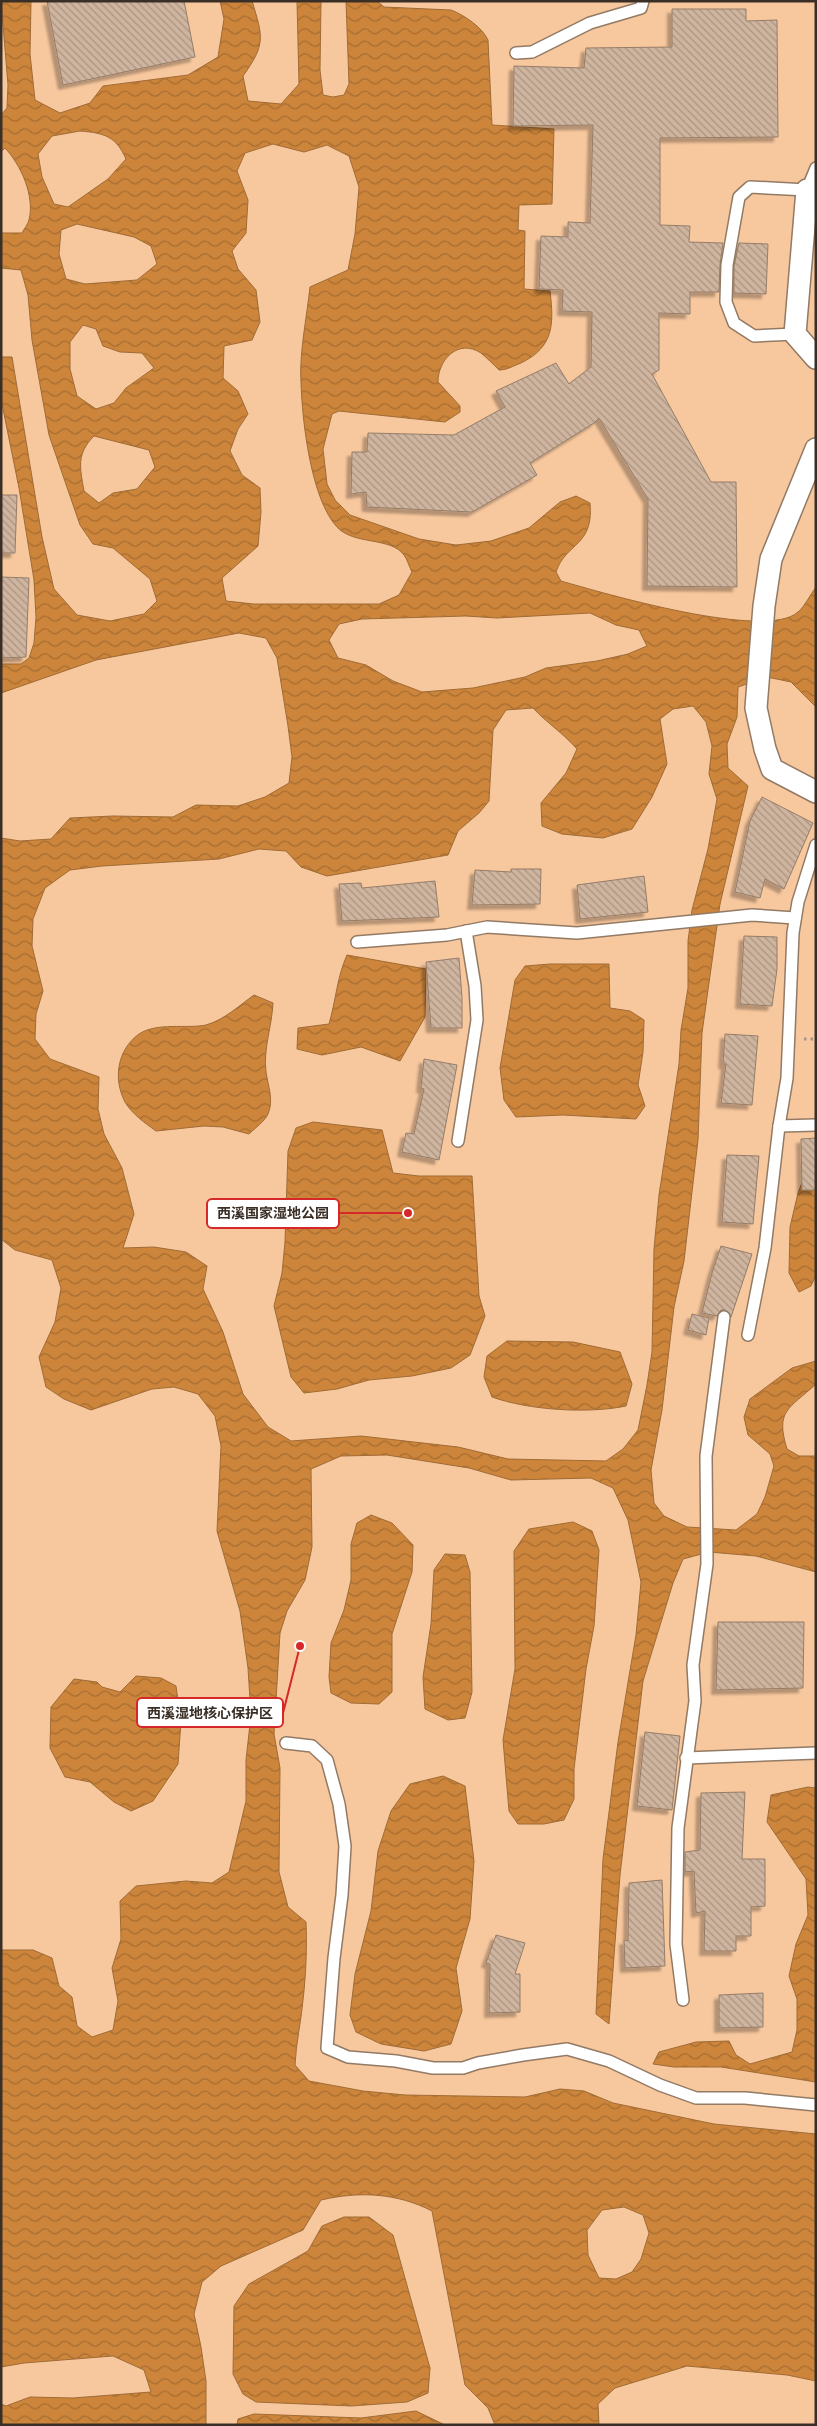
<svg xmlns="http://www.w3.org/2000/svg" width="817" height="2426" viewBox="0 0 817 2426" font-family="'DejaVu Sans','Noto Sans SC',sans-serif">
  <style>
    .green { fill: #f7c79d }
    .water { fill: url(#water-waves); stroke: #a06b35; fill-rule: evenodd }
    .building { fill: url(#building-back-hatch); stroke: #957d68; filter: url(#shadow) }
    .lines { fill: none; stroke-linecap: round; stroke-linejoin: round }
    .service-casing { stroke: #927a64; stroke-width: 14 }
    .minor-casing { stroke: #927a64; stroke-width: 24 }
    .path { stroke: #a79687; stroke-width: 3; stroke-dasharray: 2.5 4; stroke-linecap: butt }
    .service { stroke: #fff; stroke-width: 11 }
    .minor { stroke: #fff; stroke-width: 21 }
    .leader { fill: none; stroke: #d62828; stroke-width: 2 }
    .callout-dot { fill: #d62828; stroke: #fff; stroke-width: 2 }
    .callout { fill: #fff; stroke: #d62828; stroke-width: 2 }
    .callout-label { font-size: 14px; text-anchor: middle; font-weight: bold; fill: #3a2f26 }
  </style>
  <defs>
    <pattern id="water-waves" width="16" height="10" patternUnits="userSpaceOnUse" patternTransform="scale(1.25)"><rect width="16" height="10" fill="#cc853b"/><path d="M0 5q4-4 8 0t8 0" fill="none" stroke="#a76d31"/></pattern>
    <pattern id="building-back-hatch" width="6" height="6" patternUnits="userSpaceOnUse" patternTransform="scale(1.25)"><rect width="6" height="6" fill="#cfb59f"/><path d="M-1 5l2 2M0 0l6 6M5-1l2 2" fill="none" stroke="#a99481"/></pattern>
    <filter id="shadow"><feDropShadow dx="-4.5" dy="4.5" stdDeviation="1" flood-color="#0004"/></filter>
  </defs>
  <rect width="100%" height="100%" fill="#ffe9d6"/>
  <!-- green -->
  <rect class="green" x="1" y="1" width="815" height="2424"/>
  <!-- water -->
  <g class="water">
    <path d="M1,1H31L30,54L35,100L60,113L90,103L103,86L188,75L218,57L224,19L220,1H252C263,37 266,44 243,76L248,101L281,104L299,84L297,1H321L320,70L323,95L333,97L344,95L349,84L346,1H377L384,7L451,10C464,15 482,27 488,40L492,125L554,129L552,204L519,205L518,230L525,231L524,289L550,291C554,324 554,347 521,363C513,366 507,370 499,370C493,364 487,358 481,353C458,338 438,360 438,382L460,406V412L445,422L339,411L332,414L323,449L327,484L335,500L350,515L419,539L456,545L491,541L529,528L560,502L576,496L590,503C594,547 566,542 556,572L561,581C603,593 766,641 798,612C805,606 810,595 816,587V707L791,682L767,677L738,687L737,717L727,744L728,768L748,786L720,904L702,1033L698,1140L684,1261L674,1307L662,1410L651,1470L654,1503L664,1516L687,1527L736,1530L757,1514L765,1497L774,1466L770,1454L748,1435L744,1417L750,1399L792,1368L816,1361V1384C789,1409 775,1410 787,1449L799,1456H816V1572L756,1556L709,1552L683,1559L673,1583L643,1681L620,1875L609,2024L596,2014L603,1859L618,1742L636,1635L641,1582L628,1520L613,1488L591,1478L511,1480L469,1468L387,1455L341,1456L311,1469L312,1547L305,1580L287,1611L280,1633L274,1734L280,1768L279,1872L288,1907L306,1922C307,1948 306,1974 303,2000C301,2022 296,2043 295,2065L309,2081L363,2091L405,2095L525,2097L560,2089L584,2091L613,2103L714,2124L816,2134V2381L787,2375L687,2366L615,2388L598,2404L599,2425H495L488,2408L465,2385L432,2211C397,2193 360,2191 321,2200L303,2230L221,2266L202,2282L194,2314L201,2347L206,2381V2425H1V2404L6,2406L30,2397L73,2398L151,2392L144,2370L113,2356L24,2363L1,2367V1950H33L52,1958L59,1986L72,1997L77,2026L92,2037L113,2030L118,2001L112,1968L121,1939L120,1901L136,1886L186,1881L212,1883L229,1872L246,1801V1760L251,1715L248,1668L240,1611L217,1531L221,1446L215,1416L198,1394L174,1387L152,1389L91,1410L64,1399L46,1387L39,1357L55,1322L61,1288L52,1260L15,1250L1,1239V838L20,841L51,839L70,818L113,816L173,817L196,805L238,806L265,797L289,783L292,757L288,726L277,658L266,638L239,633L96,660L1,693V664H21L29,658L34,643L36,617L34,580L19,488L1,399V357H12L42,537L54,589L77,615L110,621L144,614L157,601L150,579L113,548L93,544L80,525L49,435L32,340L28,295L21,270L1,268V233H22C24,229 28,224 29,220C35,196 21,165 5,148L1,152V115L7,108L8,85ZM80,131C104,133 116,136 126,159L108,179L68,207L54,204L42,177L38,154L52,136ZM273,144L304,152L327,145L349,156L359,187L355,234L348,270L310,287C307,316 299,354 301,382C302,420 311,501 338,528C355,545 391,537 404,555C407,559 409,566 412,572L399,595L379,604H254L226,601L222,578L258,546L261,512L260,488L242,475L230,451L238,429L248,414L238,391L223,378L224,346L252,340L260,322L256,290L238,269L232,251L246,233L248,200L237,171L245,153ZM77,224L134,237L151,246L157,264L137,280L85,284L66,279L59,254L61,230ZM83,325L96,329L103,346L120,352L142,353L154,368L126,388L114,403L96,409L77,396L70,369V342ZM94,436L149,450L155,467L137,489L113,493L99,503L84,491C80,468 76,454 94,436ZM590,613L616,625L639,630L647,646L628,654L597,661L546,668L525,677L473,688L422,692L393,681L366,665L338,658L329,640L339,624L362,619L466,616L497,618ZM693,706L706,722L712,746L709,774L717,799L708,849L692,910L688,941V988L681,1030L679,1064L659,1195L654,1249L652,1352L647,1385L638,1430L623,1449L606,1461L508,1459L458,1447L361,1436L291,1441L268,1427L243,1394L223,1332L203,1289L207,1266L186,1252L154,1247L123,1248L134,1214L122,1168L104,1134L98,1109L99,1077L50,1059L35,1039L36,1014L43,991L32,946L33,919L45,888L70,870L102,866L219,859L259,849L286,851L301,867L327,876L448,855L458,831L479,813L489,801L493,730L506,710L533,708C547,723 563,733 577,749L566,773L541,803L542,826L562,834L603,838L632,829L652,797L667,764L660,719L673,709ZM624,2207L643,2215L649,2233L641,2259L632,2272L616,2279L599,2278L588,2255L587,2230L602,2210Z"/>
    <path d="M347,955L426,969L425,1017L400,1061L361,1047L322,1055L297,1049L298,1028L329,1024C336,1000 337,977 347,955Z"/>
    <polygon points="550,964 609,964 610,1008 630,1011 644,1020 643,1052 638,1085 645,1106 636,1119 563,1115 516,1117 504,1100 500,1068 515,980 525,966"/>
    <path d="M254,995L273,1003C272,1026 263,1049 266,1072C268,1086 274,1100 268,1114C265,1121 255,1128 249,1134L223,1127L204,1126L156,1131C145,1123 132,1114 125,1102C113,1079 117,1050 139,1034C157,1022 187,1029 206,1025C224,1020 240,1005 254,995Z"/>
    <polygon points="313,1122 382,1130 393,1173 419,1176 472,1176 479,1296 485,1316 470,1355 451,1368 412,1376 369,1380 337,1389 304,1393 291,1377 274,1306 282,1273 285,1242 288,1151 296,1128"/>
    <polygon points="805,1175 816,1175 816,1275 811,1286 799,1292 789,1273 790,1227 798,1193"/>
    <path d="M507,1341L573,1342L620,1352L632,1384L626,1406C588,1414 528,1410 492,1397L484,1377L487,1356Z"/>
    <polygon points="371,1515 392,1523 413,1545 412,1572 392,1634 392,1692 379,1704 351,1703 331,1693 329,1677 331,1643 344,1610 351,1580 351,1544 357,1523"/>
    <polygon points="573,1522 592,1531 599,1550 594,1626 586,1669 574,1769 574,1799 564,1820 544,1824 518,1824 509,1811 503,1740 515,1669 514,1551 529,1529"/>
    <polygon points="445,1554 465,1555 470,1572 472,1692 465,1718 448,1720 425,1709 423,1677 431,1624 434,1570"/>
    <polygon points="136,1676 161,1678 176,1686 181,1721 178,1764 153,1801 131,1811 114,1802 90,1782 65,1777 50,1748 51,1707 74,1679 97,1682 102,1687 120,1692"/>
    <polygon points="443,1776 465,1786 474,1861 470,1919 456,1968 462,2011 451,2044 424,2051 381,2044 356,2032 350,2015 355,1974 371,1911 378,1851 391,1811 410,1784"/>
    <polygon points="808,1787 816,1788 816,2082 721,2067 674,2067 653,2064 659,2052 696,2042 729,2041 736,2055 750,2064 792,2052 797,2030 797,1999 789,1976 796,1944 808,1915 806,1879 767,1822 771,1795"/>
    <polygon points="344,2217 369,2217 393,2235 430,2368 428,2393 407,2402 351,2406 256,2402 243,2394 233,2374 234,2306 249,2284 308,2251 322,2226"/>
    <polygon points="416,2411 445,2425 237,2425 238,2419 254,2414 361,2418"/>
  </g>
  <!-- building -->
  <g class="building">
    <polygon points="47,1 184,1 195,57 63,85"/>
    <polygon points="672,9 746,9 746,21 777,20 778,137 660,138 660,225 690,226 689,242 723,243 720,265 719,292 690,292 690,314 659,313 659,370 652,374 711,482 736,482 737,587 647,586 648,499 599,418 594,423 530,463 537,475 472,512 367,507 366,492 351,494 352,452 367,452 368,433 454,435 505,407 496,391 556,363 569,384 591,367 592,312 562,311 563,290 539,289 541,236 568,237 568,222 590,223 593,125 513,126 514,66 584,68 586,48 672,47"/>
    <polygon points="739,243 768,244 766,294 734,293 734,266"/>
    <polygon points="1,495 17,495 15,553 1,553"/>
    <polygon points="1,577 29,578 26,657 1,658"/>
    <polygon points="762,797 813,823 784,889 765,879 760,898 735,892 750,821"/>
    <polygon points="511,869 541,869 540,904 472,905 475,870 511,872"/>
    <polygon points="644,876 648,912 580,919 577,885"/>
    <polygon points="435,881 439,917 342,921 339,884 361,883 362,888"/>
    <polygon points="744,936 777,937 777,969 772,1006 740,1004"/>
    <polygon points="459,958 462,998 462,1028 431,1028 426,962"/>
    <polygon points="725,1034 758,1036 752,1105 721,1103 726,1064 723,1064"/>
    <polygon points="424,1059 457,1065 439,1160 402,1152 406,1133 414,1134 424,1089 421,1088"/>
    <polygon points="816,1138 816,1190 802,1190 801,1139"/>
    <polygon points="727,1155 759,1156 753,1224 722,1222"/>
    <polygon points="721,1246 752,1254 731,1317 725,1310 721,1310 717,1316 702,1313 712,1273"/>
    <polygon points="692,1314 709,1318 706,1335 688,1330"/>
    <polygon points="718,1622 804,1622 803,1688 716,1690"/>
    <polygon points="645,1732 680,1736 672,1810 637,1806"/>
    <polygon points="745,1792 742,1859 765,1859 765,1906 751,1907 751,1936 736,1936 736,1951 704,1951 705,1911 696,1913 694,1871 685,1872 685,1852 700,1850 701,1793"/>
    <polygon points="662,1880 665,1966 625,1968 624,1940 628,1941 629,1883"/>
    <polygon points="496,1935 525,1943 515,1974 520,1974 520,2012 489,2013 490,1964 486,1963"/>
    <polygon points="763,1993 763,2027 719,2028 719,1995"/>
  </g>
  <g class="lines">
    <defs>
      <g id="service">
        <polyline points="516,53 532,52 590,23 641,8 643,1"/>
        <polyline points="795,334 754,336 734,323 726,302 727,265 739,197 750,187 807,190 816,168"/>
        <polyline points="357,942 447,935 487,927 577,933 752,915 795,918"/>
        <polyline points="779,1126 816,1125"/>
        <polyline points="458,1141 477,1020 475,986 466,931"/>
        <polyline points="748,1335 765,1248 779,1126 787,1078 793,933 798,902 816,845"/>
        <polyline points="286,1743 312,1746 327,1760 339,1804 345,1846 342,1895 334,1958 327,2048 348,2057 396,2061 433,2068 463,2068 478,2063 523,2055 567,2049 609,2061 660,2085 696,2098 745,2098 816,2105"/>
        <polyline points="686,1758 816,1753"/>
        <polyline points="683,2000 676,1944 678,1828 695,1701 693,1665 707,1564 706,1456 724,1317"/>
      </g>
      <g id="minor">
        <polyline points="816,190 807,190 795,334 816,358"/>
        <polyline points="816,449 771,559 764,606 756,708 765,749 772,769 816,792"/>
      </g>
    </defs>
    <!-- service casing -->
    <use href="#service" class="service-casing"/>
    <!-- minor casing -->
    <use href="#minor" class="minor-casing"/>
    <!-- path -->
    <polyline class="path" points="804,1039 816,1039"/>
    <!-- service -->
    <use href="#service" class="service"/>
    <!-- minor -->
    <use href="#minor" class="minor"/>
  </g>
  <!-- callouts -->
  <path class="leader" d="M408 1213L339 1213M300 1646L283 1713"/>
  <g class="callout-dot">
    <circle cx="408" cy="1213" r="5"/>
    <circle cx="300" cy="1646" r="5"/>
  </g>
  <g class="callout">
    <rect x="207" y="1199" width="132" height="29" rx="5"/>
    <rect x="137" y="1698" width="146" height="29" rx="5"/>
  </g>
  <g class="callout-label">
    <text x="273" y="1218">西溪国家湿地公园</text>
    <text x="210" y="1718">西溪湿地核心保护区</text>
  </g>
  <!-- border -->
  <rect width="817" height="2426" fill="none" stroke="#3a2f26" stroke-width="5"/>
</svg>
